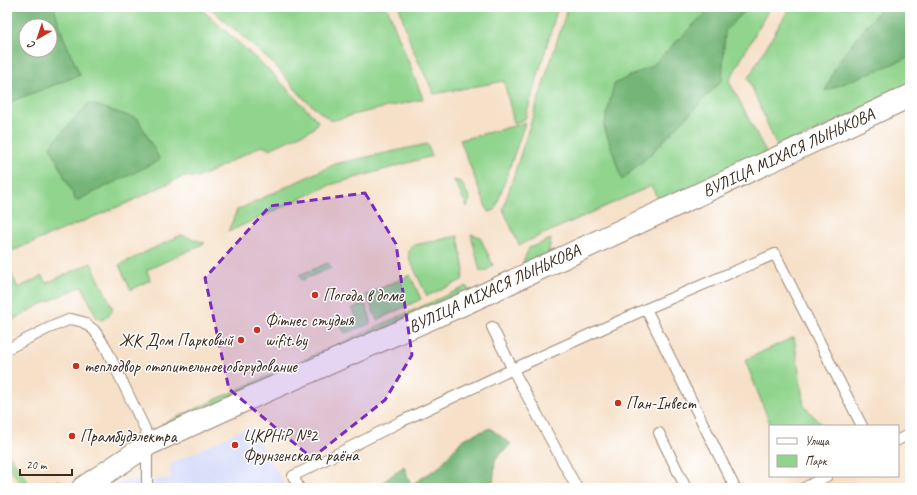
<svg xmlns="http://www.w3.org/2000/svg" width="917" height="495" viewBox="0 0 917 495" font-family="Caveat,sans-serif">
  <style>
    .built { fill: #d2d9f9 }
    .green { fill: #90d48d; stroke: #667f56; fill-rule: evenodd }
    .forest { fill: #74b678; stroke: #58704b; fill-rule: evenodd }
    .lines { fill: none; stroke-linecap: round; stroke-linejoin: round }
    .service-casing { stroke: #988573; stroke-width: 12 }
    .tertiary-casing { stroke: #988573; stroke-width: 24 }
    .service { stroke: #fff; stroke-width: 10 }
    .tertiary { stroke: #fff; stroke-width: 22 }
    .marked { fill: #7b2cbf; fill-opacity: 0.2; stroke: #7b2cbf; stroke-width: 3; stroke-dasharray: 8 5; stroke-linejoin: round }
    .poi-dot { fill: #c8321e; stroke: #fff; stroke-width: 1.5 }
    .labels { text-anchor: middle; stroke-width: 3; stroke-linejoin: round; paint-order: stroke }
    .street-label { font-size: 17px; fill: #3b2a1e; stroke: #fff }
    .poi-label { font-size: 17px; fill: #3b2a1e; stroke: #fff; text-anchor: start }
  </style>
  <rect width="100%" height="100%" fill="#fff"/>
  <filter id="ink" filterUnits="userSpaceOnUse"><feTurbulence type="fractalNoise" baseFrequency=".025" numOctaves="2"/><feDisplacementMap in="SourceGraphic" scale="8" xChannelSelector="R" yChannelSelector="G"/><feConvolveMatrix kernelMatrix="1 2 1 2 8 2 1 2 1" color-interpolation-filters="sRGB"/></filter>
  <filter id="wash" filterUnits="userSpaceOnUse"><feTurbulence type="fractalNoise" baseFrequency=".012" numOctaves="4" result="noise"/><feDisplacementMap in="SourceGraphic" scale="16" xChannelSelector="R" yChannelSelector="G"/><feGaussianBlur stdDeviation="0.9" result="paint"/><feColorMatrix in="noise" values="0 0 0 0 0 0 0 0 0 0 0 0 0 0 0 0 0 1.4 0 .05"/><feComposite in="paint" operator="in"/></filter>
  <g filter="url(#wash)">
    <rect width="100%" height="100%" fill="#f6e0c8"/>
    <!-- built -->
    <polygon class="built" points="250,426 287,488 113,488 122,481 147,481 171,478 170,464"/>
    <!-- green -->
    <g class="green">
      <path d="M7,7H199L272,73L318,121L313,129L270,149L261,146L198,178L184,176L127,203L7,253ZM26,26H50V50H26Z"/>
      <polygon points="209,7 387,7 423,99 356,114 331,121 304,99 275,65"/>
      <polygon points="399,7 558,7 525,119 514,123 504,81 434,94 412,48"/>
      <polygon points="568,7 770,7 729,81 766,152 663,207 651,186 519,245 503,209"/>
      <polygon points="790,7 910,7 910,87 778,149 748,78"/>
      <polygon points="525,123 495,210 488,212 460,140"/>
      <polygon points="427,144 432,156 330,185 228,232 237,210 335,164"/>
      <polygon points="454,180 461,182 470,199 467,207"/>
      <polygon points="471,234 480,237 493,265 486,271 480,271"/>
      <polygon points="181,235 205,243 147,270 150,280 131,290 119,265"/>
      <path d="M458,236L464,271L462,280L427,296L409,258C408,251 409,249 415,245Z"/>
      <polygon points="551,239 548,255 522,264 529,248"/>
      <path d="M91,263L113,309C111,314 107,317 102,320L97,318L82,286L38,306L7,323V265L18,288L42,276L46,283Z"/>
      <polygon points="328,263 331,268 302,280 299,275"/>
      <polygon points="410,275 421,299 377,320 366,295"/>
      <polygon points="467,286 469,291 164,427 162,424"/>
      <polygon points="365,304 370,316 370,324 345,333 341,326 354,322 356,316 352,308"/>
      <polygon points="794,337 804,406 823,426 771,426 745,360"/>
      <polygon points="7,452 28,482 33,486 26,488 20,483 7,464"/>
      <polygon points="59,480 65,488 45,488"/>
    </g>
    <!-- forest -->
    <g class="forest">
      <path d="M7,7H54L63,36L80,75L7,103ZM26,26H50V50H26Z"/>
      <polygon points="711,7 749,7 725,31 722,80 653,152 622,180 604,126 614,84 653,65"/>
      <polygon points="880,7 910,7 910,57 825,91 839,60 877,13"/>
      <polygon points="89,103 138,119 160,160 76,201 50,146"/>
      <polygon points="490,428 511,444 495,460 493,486 491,488 381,488 379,485 404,466 411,485 439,467 463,439"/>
    </g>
  </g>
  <g filter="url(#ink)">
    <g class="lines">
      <defs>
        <g id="service">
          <polyline points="646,309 735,488"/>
          <polyline points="492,327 513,370 577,488"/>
          <polyline points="7,349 49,328 71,319 83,322 94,330 105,346 145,429 149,444 147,454 147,488"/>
          <polyline points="659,433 686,488"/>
          <polyline points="898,440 910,434"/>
          <polyline points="299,488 293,476 400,422 524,364 646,309 775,254 862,426"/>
          <polyline points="804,488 827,476"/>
        </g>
        <polyline id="tertiary" points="83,488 149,444 243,401 468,302 910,96"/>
      </defs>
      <!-- service casing -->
      <use href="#service" class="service-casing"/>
      <!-- tertiary casing -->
      <use href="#tertiary" class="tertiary-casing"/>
      <!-- service -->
      <use href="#service" class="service"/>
      <!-- tertiary -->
      <use href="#tertiary" class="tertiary"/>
    </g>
  </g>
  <!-- marked area -->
  <path class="marked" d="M365,193L396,244L412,355L385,400L312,458L229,389L205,278L270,206Z"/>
  <!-- markers -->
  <g class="poi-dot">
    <circle cx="315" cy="295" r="4"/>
    <circle cx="257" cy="330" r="4"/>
    <circle cx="241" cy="340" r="4"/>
    <circle cx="76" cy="366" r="4"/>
    <circle cx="618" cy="403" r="4"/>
    <circle cx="72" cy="436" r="4"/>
    <circle cx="235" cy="445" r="4"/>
  </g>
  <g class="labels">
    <!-- street labels -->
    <g class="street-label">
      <text transform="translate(788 152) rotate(-25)" y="6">ВУЛІЦА МІХАСЯ ЛЫНЬКОВА</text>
      <text transform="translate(494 288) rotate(-25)" y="6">ВУЛІЦА МІХАСЯ ЛЫНЬКОВА</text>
    </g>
    <!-- poi labels -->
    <g class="poi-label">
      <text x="323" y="301">Погода в доме</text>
      <text x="265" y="326">Фітнес студыя<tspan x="265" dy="20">wifit.by</tspan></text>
      <text x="233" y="346" text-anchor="end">ЖК Дом Парковый</text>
      <text x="84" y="372">теплодвор отопительное оборудование</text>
      <text x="626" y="409">Пан-Інвест</text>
      <text x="243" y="441">ЦКРНіР №2<tspan x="243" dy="20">Фрунзенскага раёна</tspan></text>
      <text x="80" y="442">Прамбудэлектра</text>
    </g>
  </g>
  <!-- margin -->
  <rect width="917" height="495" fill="none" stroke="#fff" stroke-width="24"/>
  <!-- legend -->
  <rect x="769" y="425" width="130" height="52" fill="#ffffff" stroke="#b1aaa5"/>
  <rect x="777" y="438" width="20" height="6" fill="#ffffff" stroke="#b1aaa5"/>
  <text x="805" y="445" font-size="12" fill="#3b2a1e">Улица</text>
  <rect x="777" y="455" width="20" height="12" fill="#90d48d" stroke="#b1aaa5"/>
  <text x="805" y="465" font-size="12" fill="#3b2a1e">Парк</text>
  <!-- north arrow -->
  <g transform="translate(38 38) rotate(219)"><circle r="19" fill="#ffffff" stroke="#b1aaa5"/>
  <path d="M0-3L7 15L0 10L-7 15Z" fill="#c8321e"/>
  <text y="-6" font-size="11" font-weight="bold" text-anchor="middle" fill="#3b2a1e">С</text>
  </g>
  <!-- scale -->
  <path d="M20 469v6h52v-6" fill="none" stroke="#3b2a1e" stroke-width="2"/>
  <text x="26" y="469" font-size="12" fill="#3b2a1e" stroke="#ffffff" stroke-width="3" paint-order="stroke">20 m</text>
</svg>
